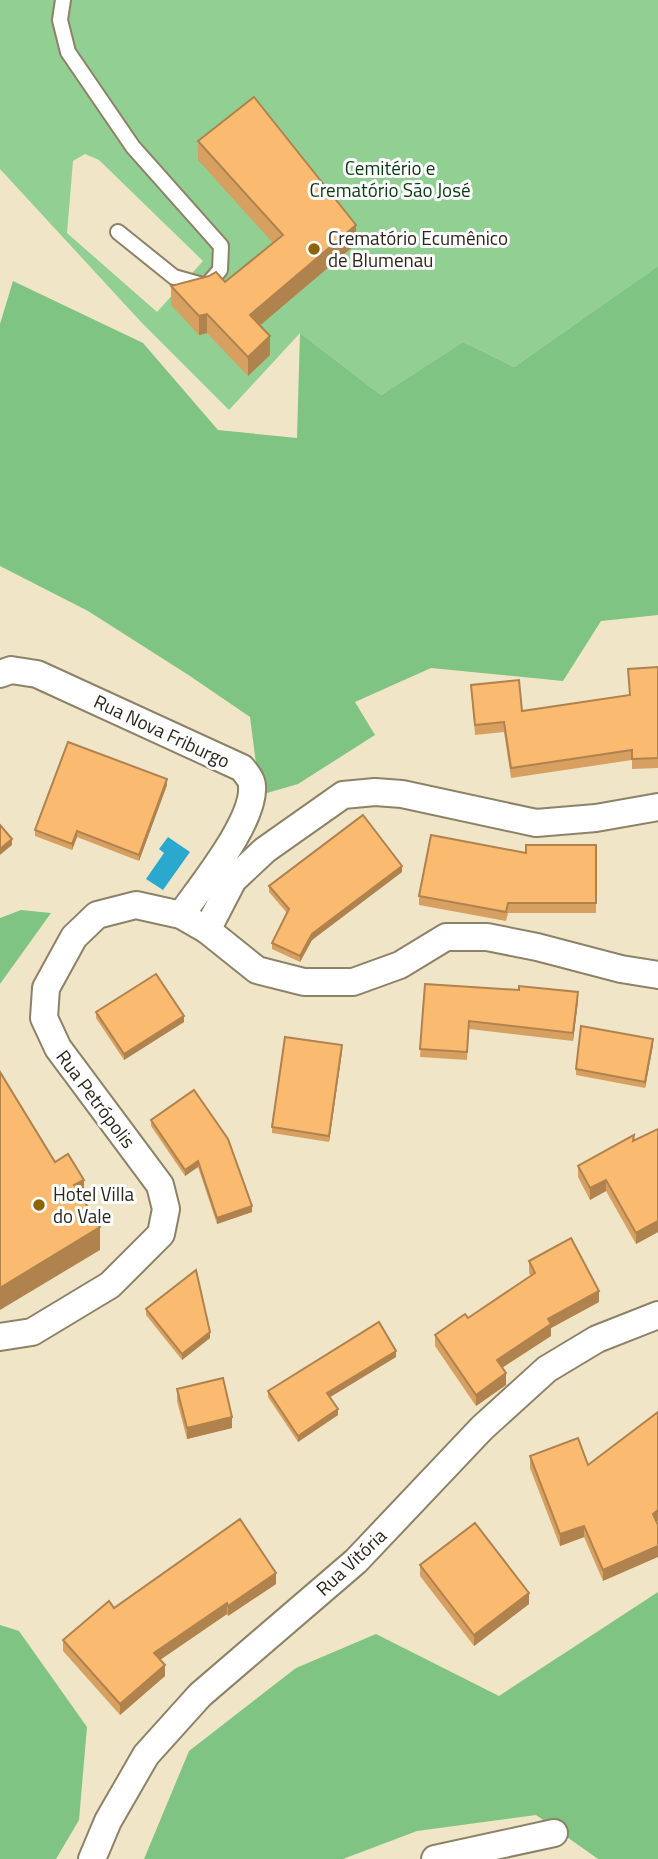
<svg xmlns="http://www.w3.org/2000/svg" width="658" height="1859" viewBox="0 0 658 1859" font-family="'Titillium Web',sans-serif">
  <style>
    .green { fill: #91cf93; fill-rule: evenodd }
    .forest { fill: #7fc482 }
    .water { fill: #2ba8ce }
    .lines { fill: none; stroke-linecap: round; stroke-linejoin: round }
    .service-casing { stroke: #8c8267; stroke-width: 18 }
    .minor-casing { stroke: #8c8267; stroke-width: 30 }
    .service { stroke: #fff; stroke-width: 14 }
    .minor { stroke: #fff; stroke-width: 26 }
    .wall { fill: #d7a060 }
    .shaded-wall { fill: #af824e }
    .building { fill: #faba70; stroke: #af824e; stroke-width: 2 }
    .poi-dot { fill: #8d6407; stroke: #fff; stroke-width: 2.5 }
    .labels { text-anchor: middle; stroke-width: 6; stroke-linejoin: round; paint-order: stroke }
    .park-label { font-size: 19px; fill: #073a0f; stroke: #fff }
    .poi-label { font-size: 19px; fill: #2b261b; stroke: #fff; text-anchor: start }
    .street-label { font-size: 19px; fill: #2b261b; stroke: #fff }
  </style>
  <rect width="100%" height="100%" fill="#f1e5c8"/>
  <!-- green -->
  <path class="green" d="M0,0H658V266L514,367L463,342L381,395L300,333L229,410L142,323L0,169ZM85,154L99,160L203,261L157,312L67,233L73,161Z"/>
  <!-- forest -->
  <g class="forest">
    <polygon points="658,266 658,615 601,621 563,681 431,668 355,702 375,735 298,784 260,795 250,717 190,676 88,611 0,566 0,324 13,281 143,343 218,430 297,438 300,333 381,395 463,342 514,367"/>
    <polygon points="21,910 51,913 0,984 0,918"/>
    <polygon points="658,1592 658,1859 598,1859 536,1815 417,1831 343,1859 144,1859 189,1751 296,1668 376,1634 499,1696"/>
    <polygon points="0,1625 19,1631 87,1727 79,1820 56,1859 0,1859"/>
  </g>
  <!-- water -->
  <polygon class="water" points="168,837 190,852 163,890 146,879 164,853 159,849"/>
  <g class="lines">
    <defs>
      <polyline id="service" points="63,0 60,20 68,52 133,147 221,246 220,270 206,286 174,277 118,232"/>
      <g id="minor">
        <path d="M0,674L11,670L37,674L242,768C246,773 252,780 252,786C255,821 201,886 181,915"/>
        <polyline points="207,930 233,880 265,850 343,795 375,792 402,794 536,823 596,818 658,807"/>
        <polyline points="0,1337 32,1332 110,1285 161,1234 166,1209 160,1185 58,1048 44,1018 46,988 74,937 97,915 136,905 181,915 207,930 257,970 304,982 353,982 400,965 446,937 487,937 537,947 621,969 658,975"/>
        <polyline points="92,1859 108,1821 146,1755 200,1695 356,1561 482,1428 547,1369 597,1339 658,1315"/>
        <polyline points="435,1859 554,1833"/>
      </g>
    </defs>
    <!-- service casing -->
    <use href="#service" class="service-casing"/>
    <!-- minor casing -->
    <use href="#minor" class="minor-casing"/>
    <!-- service -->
    <use href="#service" class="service"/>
    <!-- minor -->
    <use href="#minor" class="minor"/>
  </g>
  <!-- wall -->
  <g class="wall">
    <polygon points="198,141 356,244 260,325 270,355 248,376 207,333 199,335 171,305 171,286 225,282 273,243 198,160"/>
    <polygon points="658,667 658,768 632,769 632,760 511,778 504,732 475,735 471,685 522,711 629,695"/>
    <polygon points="167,785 139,861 77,837 72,850 35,836 35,830"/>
    <polygon points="596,845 596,913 508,913 506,921 419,905 419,896 526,853"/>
    <polygon points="402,872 312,940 300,962 272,949 272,943 287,913 269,892 269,886"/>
    <polygon points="425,984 578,1001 573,1041 469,1029 467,1060 420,1057"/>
    <polygon points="96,1012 184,1022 124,1060 96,1018"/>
    <polygon points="653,1045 645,1088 576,1075 576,1069"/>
    <polygon points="342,1051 329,1142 272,1133 272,1127"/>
    <polygon points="194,1090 252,1212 217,1224 198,1167 185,1176 151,1126 151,1120"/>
    <polygon points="658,1129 658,1232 636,1244 606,1191 590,1200 578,1177 578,1166"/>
    <polygon points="529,1261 599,1302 551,1328 551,1336 502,1368 506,1385 476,1406 435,1346 435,1335 468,1318 531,1276 529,1273"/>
    <polygon points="146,1309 210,1338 182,1360 146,1315"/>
    <polygon points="396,1357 330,1397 338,1415 298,1442 268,1397 268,1391"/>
    <polygon points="177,1389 232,1428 187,1439 177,1401"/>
    <polygon points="530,1456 588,1465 657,1522 603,1581 584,1537 560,1546 530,1468"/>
    <polygon points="420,1565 529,1604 474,1646 420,1576"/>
    <polygon points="276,1584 228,1616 227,1614 160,1660 165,1676 120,1715 63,1651 63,1640 114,1608"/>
  </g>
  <!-- shaded-wall -->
  <g class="shaded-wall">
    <polygon points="356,225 356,244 250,334 250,315"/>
    <polygon points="207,314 207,333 199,335 199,316"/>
    <polygon points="270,336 270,355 248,376 248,357"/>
    <polygon points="167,779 167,785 139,861 139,855"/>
    <polygon points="77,831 77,837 72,850 72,844"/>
    <polygon points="12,839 12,845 0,855 0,849"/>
    <polygon points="402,866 402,872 312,940 300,962 300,956 312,934"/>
    <polygon points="578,992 578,1001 573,1041 573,1033"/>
    <polygon points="184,1016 184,1022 124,1060 124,1054"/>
    <polygon points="653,1039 653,1045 645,1088 645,1082"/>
    <polygon points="342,1045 342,1051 329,1142 329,1136"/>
    <polygon points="198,1161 198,1167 185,1176 185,1170"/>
    <polygon points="84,1180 84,1202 74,1185"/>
    <polygon points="606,1180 606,1191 590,1200 590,1188"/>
    <polygon points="252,1206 252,1212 217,1224 217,1218"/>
    <polygon points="658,1221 658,1232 636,1244 636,1233"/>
    <polygon points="100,1227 100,1250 0,1310 0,1288"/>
    <polygon points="599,1291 599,1302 551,1328 551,1336 497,1371 497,1360 548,1319"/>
    <polygon points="210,1332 210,1338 182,1360 182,1354"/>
    <polygon points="396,1351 396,1357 327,1399 327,1393"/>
    <polygon points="506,1373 506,1385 476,1406 476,1395"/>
    <polygon points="338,1409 338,1415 298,1442 298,1436"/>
    <polygon points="232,1417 232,1428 187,1439 187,1428"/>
    <polygon points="658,1510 658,1521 653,1525 653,1514"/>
    <polygon points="584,1526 584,1537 560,1546 560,1534"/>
    <polygon points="658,1546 658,1557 603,1581 603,1570"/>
    <polygon points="276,1573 276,1584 228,1616 228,1606"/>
    <polygon points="529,1593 529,1604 474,1646 474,1635"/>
    <polygon points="227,1603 227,1614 154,1664 154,1653"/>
    <polygon points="165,1665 165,1676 120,1715 120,1704"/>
  </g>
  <!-- building -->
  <g class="building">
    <polygon points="254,97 356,225 250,315 270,336 248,357 207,314 199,316 171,286 209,276 216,272 225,282 283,235 198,141"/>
    <polygon points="658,667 658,758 632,759 632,750 511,768 504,722 475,725 471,685 519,680 522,711 630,695 628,669"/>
    <polygon points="68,742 167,779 139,855 77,831 72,844 35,830"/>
    <polygon points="363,815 402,866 312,934 300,956 272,943 289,909 269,886"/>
    <polygon points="0,825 12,839 0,849"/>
    <polygon points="431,835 526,853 526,845 596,845 596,903 508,903 506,912 419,896"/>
    <polygon points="156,974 184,1016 124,1054 96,1012"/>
    <polygon points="425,984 519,990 519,986 578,992 573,1033 469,1021 467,1052 420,1049"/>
    <polygon points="581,1026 653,1039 645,1082 576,1069"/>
    <polygon points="285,1037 342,1045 329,1136 272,1127"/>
    <polygon points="0,1072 55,1162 68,1154 84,1180 74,1185 100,1227 0,1288"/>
    <polygon points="194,1090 228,1139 252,1206 217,1218 198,1161 185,1170 151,1120"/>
    <polygon points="658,1129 658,1221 636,1233 606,1180 590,1188 578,1166 634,1135 633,1141"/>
    <polygon points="571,1238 599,1291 548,1319 551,1324 497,1360 506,1373 476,1395 435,1335 465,1314 468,1318 535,1273 529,1261"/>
    <polygon points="196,1270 210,1332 182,1354 146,1309"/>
    <polygon points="379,1322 396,1351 327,1393 338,1409 298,1436 268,1391"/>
    <polygon points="223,1378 232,1417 187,1428 177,1389"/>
    <polygon points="658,1412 658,1510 653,1514 658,1525 658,1546 603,1570 584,1526 560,1534 530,1456 578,1438 588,1465"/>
    <polygon points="240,1519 276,1573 228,1606 227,1603 154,1653 165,1665 120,1704 63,1640 109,1601 114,1608"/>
    <polygon points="475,1523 529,1593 474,1635 420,1565"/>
  </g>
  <!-- markers -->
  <g class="poi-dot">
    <circle cx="314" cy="249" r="7"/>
    <circle cx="39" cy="1205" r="7"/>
  </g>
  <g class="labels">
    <!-- park labels -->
    <g class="park-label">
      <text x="390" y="175">Cemitério e<tspan x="390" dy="22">Crematório São José</tspan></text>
    </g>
    <!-- poi labels -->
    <g class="poi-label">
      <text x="328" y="245">Crematório Ecumênico<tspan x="328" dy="22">de Blumenau</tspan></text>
      <text x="53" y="1201">Hotel Villa<tspan x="53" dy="22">do Vale</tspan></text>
    </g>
    <!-- street labels -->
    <g class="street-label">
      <text transform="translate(162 731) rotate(25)" y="7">Rua Nova Friburgo</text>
      <text transform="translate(96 1099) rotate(53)" y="7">Rua Petrópolis</text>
      <text transform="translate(351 1562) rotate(-43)" y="7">Rua Vitória</text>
    </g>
  </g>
</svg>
